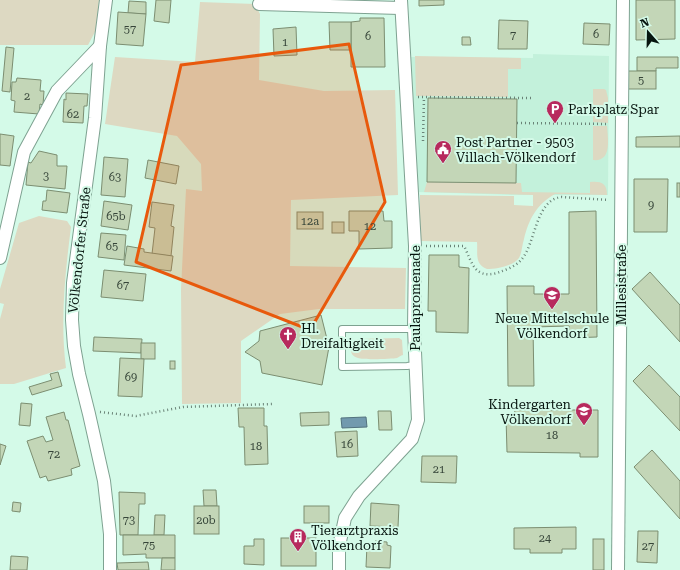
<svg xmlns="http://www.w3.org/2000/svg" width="680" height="570" viewBox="0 0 680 570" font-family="'Roboto Serif',serif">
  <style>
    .built { fill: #c3f1db }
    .green { fill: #ddd9c2 }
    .water { fill: #729aae; stroke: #52727e }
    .building { fill: #c3d6b7; stroke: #7c8e71 }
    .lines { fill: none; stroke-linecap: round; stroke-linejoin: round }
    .service-casing { stroke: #7ea291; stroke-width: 8 }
    .minor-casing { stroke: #7ea291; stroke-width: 14 }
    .path { stroke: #6a8377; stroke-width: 2.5; stroke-dasharray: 1 3; stroke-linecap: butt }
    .service { stroke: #fff; stroke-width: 6 }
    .minor { stroke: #fff; stroke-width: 12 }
    .marked { fill: #e8590c; fill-opacity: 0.2; stroke: #e8590c; stroke-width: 3; stroke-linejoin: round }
    .labels { text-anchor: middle; stroke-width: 4; stroke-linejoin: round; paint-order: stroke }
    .number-label { font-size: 11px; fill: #364539 }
    .poi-label { font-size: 13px; fill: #07150f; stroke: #d4fae8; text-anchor: start }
    .street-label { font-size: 13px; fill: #07150f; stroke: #d4fae8 }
  </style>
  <rect width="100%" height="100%" fill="#d4fae8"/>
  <!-- built -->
  <polygon class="built" points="533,54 609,56 608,195 521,195 416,192 411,57 533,58"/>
  <!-- green -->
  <g class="green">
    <polygon points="0,0 99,0 96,30 88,45 0,45"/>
    <polygon points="200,2 255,4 260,14 259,80 324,91 395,90 398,195 291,200 290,266 406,268 405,309 319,309 280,314 241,341 241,403 182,404 181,289 186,189 202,191 201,164 177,136 105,124 115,57 195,62"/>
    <polygon points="415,56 521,58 521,69 508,69 508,97 416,96"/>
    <polygon points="593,89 604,89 606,90 608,98 608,123 593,122"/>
    <path d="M593,126H607C608,140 612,162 593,160Z"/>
    <path d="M427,182L521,183L522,192L590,193V182C601,181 607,183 607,195L555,194C536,205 529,219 524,239C522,245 522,253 519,258C513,266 497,269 487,269C474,264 478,253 477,242L420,241V195L514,196V205L533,206V195L424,192Z"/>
    <path d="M39,216L67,221L71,227C65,274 60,321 66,368L14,384H0V319L4,304L0,303V289L19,223Z"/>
    <path d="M399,338L402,340L403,355C401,355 398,358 397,358C392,359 363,360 358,358C347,355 351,344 358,339Z"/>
  </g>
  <!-- water -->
  <polygon class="water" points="366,417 367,427 342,428 341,418"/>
  <!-- building -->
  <g class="building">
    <polygon points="156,0 171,0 169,23 154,21"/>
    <polygon points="419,0 444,0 444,5 419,6"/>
    <polygon points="636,0 675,0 675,39 636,40"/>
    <polygon points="129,1 146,2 146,14 128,13"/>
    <polygon points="118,12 146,14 143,46 116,44"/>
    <polygon points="360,18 384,18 385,67 351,67 351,22 360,21"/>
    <polygon points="499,20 528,21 527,49 498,49"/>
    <polygon points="329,22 351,22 351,50 330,50"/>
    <polygon points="584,23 610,24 609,45 583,44"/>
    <polygon points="296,27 297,55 274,56 273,29"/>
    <polygon points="462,37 470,37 471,45 462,45"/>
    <polygon points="6,47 14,48 10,92 2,91"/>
    <polygon points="637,57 678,57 678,68 656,68 656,71 637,71"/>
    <rect x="627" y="71" width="29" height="18"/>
    <polygon points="17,78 41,80 40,91 44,91 43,105 40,104 39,114 14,112 15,101 11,100 12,82 16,82"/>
    <polygon points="66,93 88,94 87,106 84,106 83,123 63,122 64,99 66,100"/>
    <polygon points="428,98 517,99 516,183 427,182"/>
    <polygon points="0,134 14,136 10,166 0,165"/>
    <polygon points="680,136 680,147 636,147 636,137"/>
    <polygon points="39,151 57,155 57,166 67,166 65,189 26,185 28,162 31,163"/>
    <polygon points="104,157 128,159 125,197 101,195"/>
    <polygon points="148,160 179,166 176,184 145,178"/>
    <polygon points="634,179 668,179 667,232 634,232"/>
    <rect x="677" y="183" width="3" height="14"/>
    <polygon points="47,190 70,193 67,213 42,210 43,201 46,201"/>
    <polygon points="104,201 132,205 128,230 101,226"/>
    <polygon points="152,202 174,205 171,226 174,227 171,256 152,254 155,228 149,227"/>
    <polygon points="349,211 383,211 384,221 392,221 392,248 359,249 359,231 349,231"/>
    <polygon points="596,211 597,337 569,338 569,326 533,327 534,386 508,386 507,286 534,286 534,294 569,294 569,212"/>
    <rect x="297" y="212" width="26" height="17"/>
    <rect x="332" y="222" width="12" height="11"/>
    <polygon points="101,233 126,235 124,260 98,257"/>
    <polygon points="127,246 144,249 144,252 173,256 171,271 124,265"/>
    <polygon points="429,255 459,255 459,267 469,268 468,333 436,332 436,311 428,311"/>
    <polygon points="104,270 146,274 143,301 101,297"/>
    <polygon points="650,272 680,305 680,342 632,289"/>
    <polygon points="321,315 329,347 322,385 262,373 260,361 245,352 259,341 260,331"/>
    <polygon points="94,337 142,339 141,353 93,351"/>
    <rect x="141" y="343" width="14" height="16"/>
    <polygon points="120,358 144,359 142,397 118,396"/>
    <rect x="170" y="361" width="5" height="8"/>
    <polygon points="649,365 680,397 680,431 633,381"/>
    <polygon points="58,372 62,386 32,395 29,387 52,380 50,374"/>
    <polygon points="21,403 32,404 30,426 19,425"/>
    <polygon points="238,408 264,408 264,426 267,426 268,464 245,465 244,427 239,427"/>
    <polygon points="515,410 598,410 598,457 580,457 580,453 507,452 506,417 514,417"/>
    <polygon points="378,411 391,411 392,430 379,430"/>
    <polygon points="64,412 66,420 68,420 80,466 71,469 72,475 48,481 46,476 40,478 27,441 43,436 46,442 53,440 46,417"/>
    <polygon points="329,412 329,425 301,426 300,413"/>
    <polygon points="357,431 358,456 337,457 335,432"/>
    <polygon points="0,444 6,446 0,465"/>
    <polygon points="652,450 680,481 680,519 634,467"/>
    <polygon points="422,456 457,456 456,483 421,482"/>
    <polygon points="203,490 216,490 217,506 204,506"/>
    <polygon points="119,492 145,493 145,504 139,504 138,535 120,535"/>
    <polygon points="13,502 21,503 20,512 12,511"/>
    <polygon points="371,503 399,505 398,527 370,526"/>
    <rect x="194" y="506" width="25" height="28"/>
    <rect x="304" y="506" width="25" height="17"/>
    <polygon points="155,515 165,515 164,535 154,535"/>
    <polygon points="576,527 576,549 562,549 562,553 530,553 530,549 514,549 514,528"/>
    <polygon points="638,531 658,531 657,563 637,562"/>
    <polygon points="123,535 175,535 175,558 146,558 146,554 123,555"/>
    <rect x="281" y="538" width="35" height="28"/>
    <polygon points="254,539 264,539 264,565 244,564 244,546 254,546"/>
    <rect x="593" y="539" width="11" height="31"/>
    <polygon points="375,541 387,542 387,545 391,546 390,568 366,567 367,545 375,545"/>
    <polygon points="11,556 28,557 27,570 10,570"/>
    <polygon points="162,558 175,558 175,570 161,570"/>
    <polygon points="148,562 149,570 118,570 117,563"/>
  </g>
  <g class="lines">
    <defs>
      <polyline id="service" points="414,329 342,329 342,367 407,366 416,365"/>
      <g id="minor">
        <polyline points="106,0 100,46 95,118 73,283 72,320 74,346 79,374 89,414 104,481 110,534 110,570"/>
        <polyline points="259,4 400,8"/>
        <polyline points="0,258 24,152 57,91 100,46"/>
        <polyline points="339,570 339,546 345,518 359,496 412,439 418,420 414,329 415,246 401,0"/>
        <polyline points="618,570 623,0"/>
      </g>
    </defs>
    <!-- service casing -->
    <use href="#service" class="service-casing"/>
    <!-- minor casing -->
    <use href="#minor" class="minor-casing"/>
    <!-- path -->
    <g class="path">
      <polyline points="418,97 532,98"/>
      <polyline points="517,123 609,124"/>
      <polyline points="423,141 424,97"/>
      <path d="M426,246H464C472,262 474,279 497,273C505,270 515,267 521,260C536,244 535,199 562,197L609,200"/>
      <polyline points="100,412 136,416 183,407 272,404"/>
    </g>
    <!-- service -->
    <use href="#service" class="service"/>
    <!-- minor -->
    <use href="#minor" class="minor"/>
  </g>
  <!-- marked area -->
  <path class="marked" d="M349,44L385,202L310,330L136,262L181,65Z"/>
  <!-- icons -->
  <defs>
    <symbol id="parking-pin" viewBox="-11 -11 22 30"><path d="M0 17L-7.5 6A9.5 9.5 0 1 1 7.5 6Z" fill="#b7295d" stroke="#d4fae8"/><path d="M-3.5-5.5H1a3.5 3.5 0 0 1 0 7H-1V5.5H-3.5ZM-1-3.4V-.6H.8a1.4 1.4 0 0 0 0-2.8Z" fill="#fff"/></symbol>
    <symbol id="civic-pin" viewBox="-11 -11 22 30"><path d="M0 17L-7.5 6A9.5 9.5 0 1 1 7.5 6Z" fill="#b7295d" stroke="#d4fae8"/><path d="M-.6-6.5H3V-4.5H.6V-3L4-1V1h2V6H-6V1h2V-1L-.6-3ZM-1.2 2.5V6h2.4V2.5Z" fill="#fff"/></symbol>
    <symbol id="school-pin" viewBox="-11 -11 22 30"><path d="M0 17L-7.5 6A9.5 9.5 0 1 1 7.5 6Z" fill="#b7295d" stroke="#d4fae8"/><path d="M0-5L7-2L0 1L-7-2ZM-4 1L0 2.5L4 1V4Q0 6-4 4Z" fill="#fff"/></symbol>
    <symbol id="church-pin" viewBox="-11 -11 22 30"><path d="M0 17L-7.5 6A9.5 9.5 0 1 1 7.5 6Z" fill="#b7295d" stroke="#d4fae8"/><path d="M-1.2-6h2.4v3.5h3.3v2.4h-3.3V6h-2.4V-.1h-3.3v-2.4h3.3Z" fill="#fff"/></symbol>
    <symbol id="building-pin" viewBox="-11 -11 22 30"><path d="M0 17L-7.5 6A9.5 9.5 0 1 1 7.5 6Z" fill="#b7295d" stroke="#d4fae8"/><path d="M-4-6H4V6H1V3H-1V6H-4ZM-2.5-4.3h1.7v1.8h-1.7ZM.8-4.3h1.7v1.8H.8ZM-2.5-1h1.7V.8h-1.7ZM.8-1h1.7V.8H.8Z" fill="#fff"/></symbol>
  </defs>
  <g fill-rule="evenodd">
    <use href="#parking-pin" x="545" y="99" width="20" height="27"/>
    <use href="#civic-pin" x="433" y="139" width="20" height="27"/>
    <use href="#school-pin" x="542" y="285" width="20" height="27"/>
    <use href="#church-pin" x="278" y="325" width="20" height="27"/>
    <use href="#school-pin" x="574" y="401" width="20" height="27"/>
    <use href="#building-pin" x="288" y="527" width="20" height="27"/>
  </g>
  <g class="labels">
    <!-- number labels -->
    <g class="number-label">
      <text x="130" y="33">57</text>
      <text x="596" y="38">6</text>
      <text x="513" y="39">7</text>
      <text x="368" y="40">6</text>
      <text x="285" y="46">1</text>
      <text x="641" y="84">5</text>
      <text x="27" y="100">2</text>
      <text x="73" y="118">62</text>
      <text x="46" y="180">3</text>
      <text x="115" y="181">63</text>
      <text x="651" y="209">9</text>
      <text x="116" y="220">65b</text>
      <text x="310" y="225">12a</text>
      <text x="370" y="230">12</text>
      <text x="112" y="250">65</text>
      <text x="123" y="289">67</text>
      <text x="131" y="381">69</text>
      <text x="552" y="439">18</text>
      <text x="347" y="448">16</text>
      <text x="256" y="450">18</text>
      <text x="54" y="458">72</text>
      <text x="439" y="473">21</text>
      <text x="129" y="524">73</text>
      <text x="206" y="524">20b</text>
      <text x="545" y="542">24</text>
      <text x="149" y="549">75</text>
      <text x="648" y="550">27</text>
    </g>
    <!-- poi labels -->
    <g class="poi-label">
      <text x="568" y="114">Parkplatz Spar</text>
      <text x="456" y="147">Post Partner - 9503<tspan x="456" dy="15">Villach-Völkendorf</tspan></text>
      <text x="552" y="323" text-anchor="middle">Neue Mittelschule<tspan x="552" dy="15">Völkendorf</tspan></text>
      <text x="301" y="333">Hl.<tspan x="301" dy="15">Dreifaltigkeit</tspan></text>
      <text x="571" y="409" text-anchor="end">Kindergarten<tspan x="571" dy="15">Völkendorf</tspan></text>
      <text x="311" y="535">Tierarztpraxis<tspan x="311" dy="15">Völkendorf</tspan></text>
    </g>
    <!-- street labels -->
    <g class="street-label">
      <text transform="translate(79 250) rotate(-84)" y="5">Völkendorfer Straße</text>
      <text transform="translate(621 285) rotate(-90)" y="5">Millesistraße</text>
      <text transform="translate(415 298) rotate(-90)" y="5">Paulapromenade</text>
    </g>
  </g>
  <!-- north arrow -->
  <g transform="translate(648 32) rotate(340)" stroke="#d4fae8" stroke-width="3" paint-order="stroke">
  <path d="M0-3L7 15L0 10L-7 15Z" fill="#07150f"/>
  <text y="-6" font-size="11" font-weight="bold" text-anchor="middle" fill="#07150f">N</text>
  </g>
</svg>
